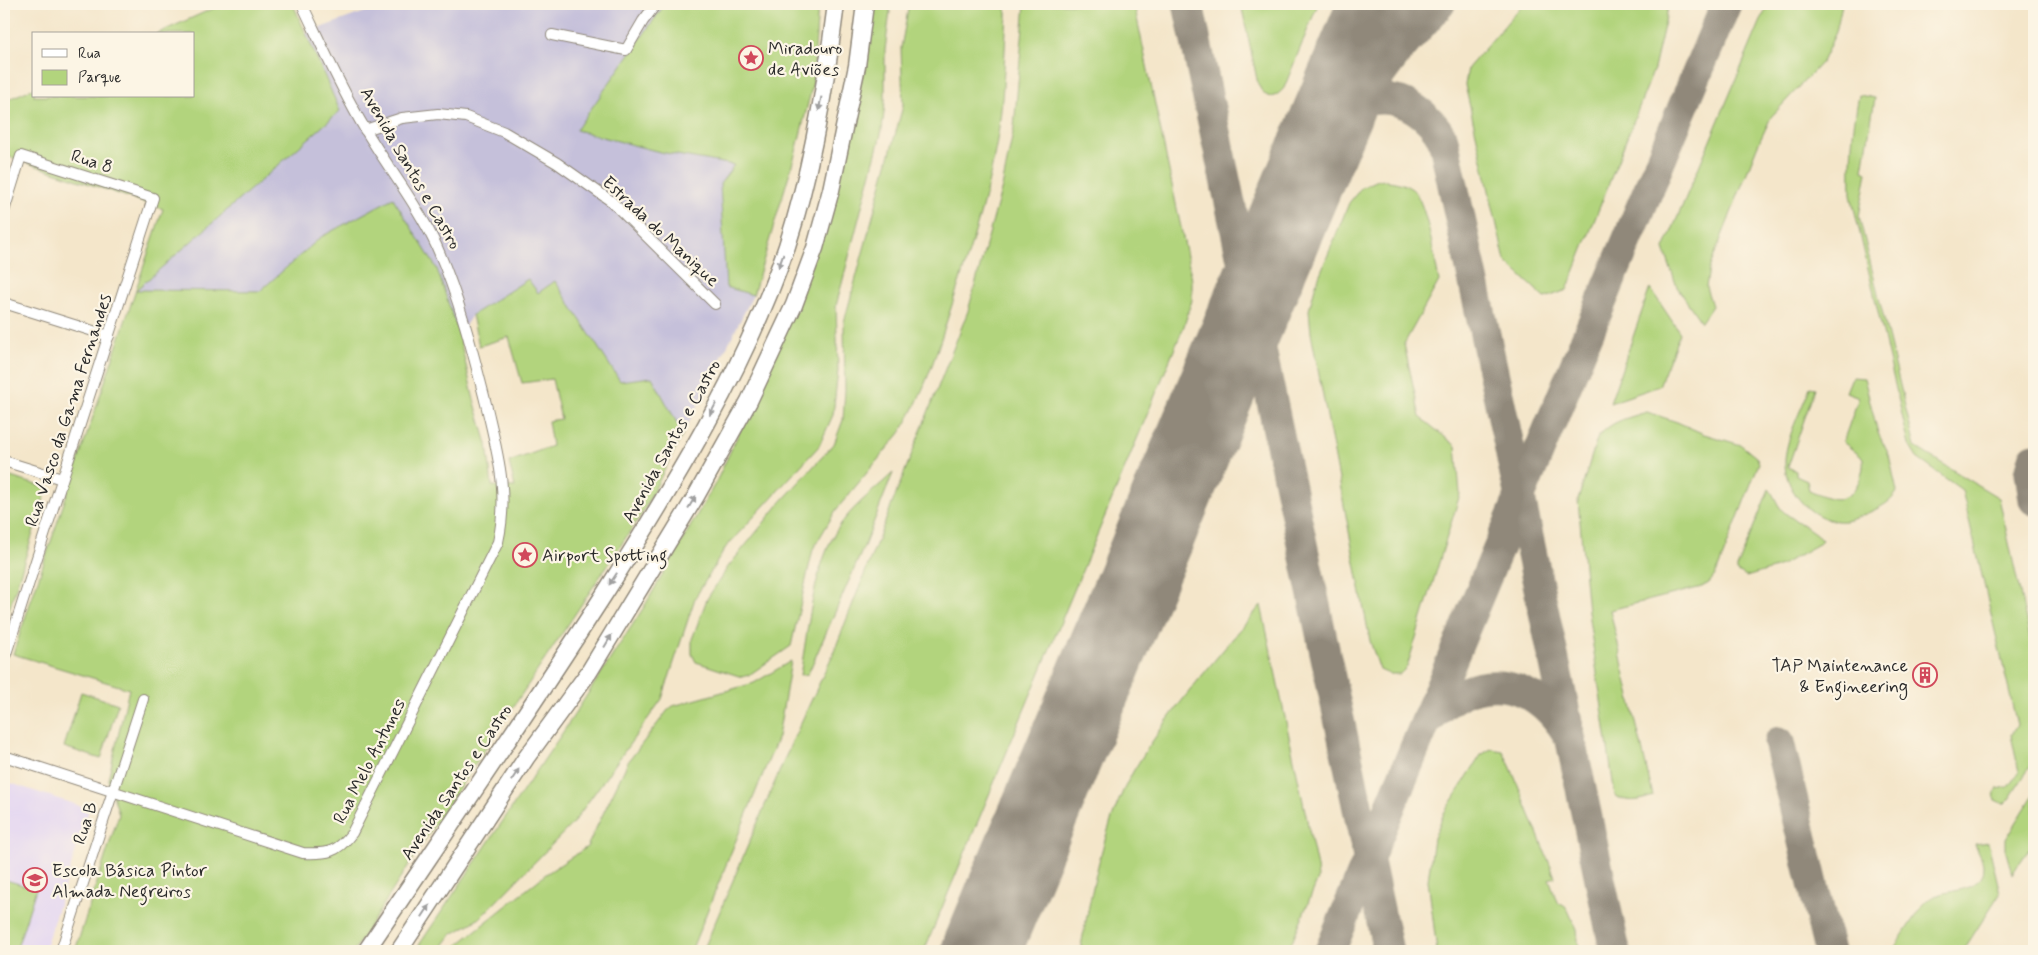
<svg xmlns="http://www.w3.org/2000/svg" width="2038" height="955" viewBox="0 0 2038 955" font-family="Mynerve,sans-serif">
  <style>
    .built { fill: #e2d4f3 }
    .industrial { fill: #c5c0da }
    .green { fill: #b2d47d; stroke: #6e8054 }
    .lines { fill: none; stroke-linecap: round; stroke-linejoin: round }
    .taxiway { stroke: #90887a; stroke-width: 31 }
    .runway { stroke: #90887a; stroke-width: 79 }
    .minor-casing { stroke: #90887a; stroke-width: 12 }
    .primary-casing { stroke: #90887a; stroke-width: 19 }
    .minor { stroke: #fff; stroke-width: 10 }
    .primary { stroke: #fff; stroke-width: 16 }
    .oneway { fill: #a0a0a0 }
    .labels { text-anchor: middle; stroke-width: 4.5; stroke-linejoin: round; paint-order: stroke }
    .poi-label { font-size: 18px; fill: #2b2b2b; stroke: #fcf5e5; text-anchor: start }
    .street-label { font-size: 18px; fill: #2b2b2b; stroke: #fcf5e5 }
  </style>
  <rect width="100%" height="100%" fill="#fcf5e5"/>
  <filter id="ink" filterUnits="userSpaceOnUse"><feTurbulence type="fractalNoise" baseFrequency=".02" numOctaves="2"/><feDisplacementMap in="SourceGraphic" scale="10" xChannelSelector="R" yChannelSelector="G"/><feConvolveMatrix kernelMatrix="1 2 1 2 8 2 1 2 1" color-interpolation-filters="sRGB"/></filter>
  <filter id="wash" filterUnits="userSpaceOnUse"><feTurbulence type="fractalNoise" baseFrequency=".0096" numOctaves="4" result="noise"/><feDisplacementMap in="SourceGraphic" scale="20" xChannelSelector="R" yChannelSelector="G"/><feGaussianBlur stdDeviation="1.12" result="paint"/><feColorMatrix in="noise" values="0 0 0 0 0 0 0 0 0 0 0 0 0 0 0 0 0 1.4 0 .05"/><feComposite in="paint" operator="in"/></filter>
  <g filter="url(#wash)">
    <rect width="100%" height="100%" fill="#f4e6ca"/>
    <!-- built -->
    <polygon class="built" points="4,781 89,809 44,951 4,951"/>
    <!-- industrial -->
    <polygon class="industrial" points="387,4 665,4 577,130 660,152 734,165 726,287 753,295 683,434 652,377 620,381 555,281 538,293 528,280 472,315 459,335 437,269 321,237 260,291 135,290 340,111 306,33"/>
    <!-- green -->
    <g class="green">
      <polygon points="223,4 293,4 340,111 136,290 260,291 321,237 393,198 437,269 459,335 473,396 487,444 492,486 515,487 509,462 552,446 548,421 561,419 552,379 522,383 509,337 479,346 472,315 528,279 538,293 555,281 620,381 652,377 683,434 643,512 424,841 354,951 75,951 119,814 108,780 129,689 13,654 163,209 4,155 4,89 9,99 34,88 34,96 194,96 194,34 156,34"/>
      <polygon points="665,4 818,4 813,83 797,148 753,295 726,287 720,184 734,165 660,152 576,130"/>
      <polygon points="873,4 891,4 885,50 885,103 882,130 836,306 838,370 833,415 819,446 726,547 695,598 662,699 573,823 480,918 451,935 439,951 415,951 565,729 644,607 716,482 764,379 853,121 868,49"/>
      <path d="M909,4H1005L1007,14C1004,58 1004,102 996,146C986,203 967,259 949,314C936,355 923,397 900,433L836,510L813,549L791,646L749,675L742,677L696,662L692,654V639L707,599L728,567L780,503L834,444L843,420L845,390L844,322L903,106L901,48Z"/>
      <polygon points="1025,4 1134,4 1192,280 1192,300 1184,326 924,951 703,951 791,744 833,654 968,311 1002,187 1014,128"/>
      <path d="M1241,4H1318L1284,88C1274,100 1265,100 1258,84Z"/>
      <polygon points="1523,4 1669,4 1654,69 1567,290 1545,298 1505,261 1465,85 1468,68"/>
      <polygon points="1768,4 1842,4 1836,32 1822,62 1771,117 1757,147 1709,269 1706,287 1712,306 1701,322 1677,287 1664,249"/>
      <path d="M1859,95L1875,98L1863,170L1867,172L1859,216L1915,447L1999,498L2034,656V761L2009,799L2004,804L1995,800L1994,795L1997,789L2008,787L2019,772L2011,735L2017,725L1962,490L1917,458L1909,445L1851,195C1850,159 1852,131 1859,95Z"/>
      <path d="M1378,180C1390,181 1402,182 1412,189C1426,199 1435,262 1439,281L1404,344L1420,417L1456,446L1460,494L1407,667L1400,674H1389L1380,670L1370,641L1311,333L1309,310L1316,284L1349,203L1361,188Z"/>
      <polygon points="1650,288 1680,333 1659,386 1610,403"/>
      <path d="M1852,377L1864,378L1878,433L1889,455L1897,492C1891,502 1881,507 1870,512C1862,515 1853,520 1845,521C1814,524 1785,492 1785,463C1785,439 1802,409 1810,387L1815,388L1788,467L1796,471V476L1807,481L1809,490C1828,498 1845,507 1857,485C1862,476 1864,467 1863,458L1843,442L1859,397L1846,392Z"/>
      <path d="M1647,412L1677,422L1704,434L1741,445L1757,458L1759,463L1716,574L1709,583L1702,587L1610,610L1653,796C1639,801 1628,803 1615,796L1588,612L1578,500L1597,439C1609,421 1628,418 1647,412Z"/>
      <path d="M893,473L865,544L808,674L800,675C809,626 814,552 848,515C861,500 878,487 893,473Z"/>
      <polygon points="4,475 47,488 4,626"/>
      <path d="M1769,489C1775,496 1777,506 1784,512C1793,520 1817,532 1822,540L1817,545L1776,568L1746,577L1737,571V568Z"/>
      <path d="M1261,605L1317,867L1318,879L1288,951H1080C1092,892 1103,823 1134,770C1169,711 1217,658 1261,605Z"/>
      <polygon points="791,661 778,737 691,951 450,951 546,874 587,847 628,762 668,710 673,706 754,683"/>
      <polygon points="81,692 118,704 101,759 64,747"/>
      <polygon points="1491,749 1503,751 1511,768 1555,877 1549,879 1557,902 1567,908 1577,930 1579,951 1437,951 1428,880 1434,838 1444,813 1481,755"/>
      <polygon points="2034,794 2034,842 2012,874 2006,852 2006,839"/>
      <path d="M1988,842L2000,893L1963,951H1892C1901,939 1918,909 1928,900C1944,887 1983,896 1983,866C1983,859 1977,851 1975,844Z"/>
      <polygon points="6,880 36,889 16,951 4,947 4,887"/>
    </g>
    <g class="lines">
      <!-- taxiway -->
      <g class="taxiway">
        <polyline points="1188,4 1388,951"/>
        <path d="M1321,140C1350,85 1413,86 1443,139L1507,436L1615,951"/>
        <path d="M1280,238C1313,175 1349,115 1392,59C1407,40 1424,22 1440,4"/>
        <polyline points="2034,458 2030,473 2034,500"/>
        <path d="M1430,718C1475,669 1532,677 1567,733"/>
        <polyline points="1779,742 1829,951"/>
        <polyline points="1007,951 1014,914 1042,807"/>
        <polyline points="1330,951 1726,4"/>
      </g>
      <!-- runway -->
      <polyline class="runway" points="981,951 1378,4"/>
    </g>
  </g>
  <g filter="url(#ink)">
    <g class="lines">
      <defs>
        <g id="minor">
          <polyline points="552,35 626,50 643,21 656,4"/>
          <polyline points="365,130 402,118 438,114 466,117 504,132 557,163 611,201 715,304"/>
          <polyline points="4,211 21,156 153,198 4,660"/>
          <polyline points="4,303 109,336"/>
          <polyline points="4,461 62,479"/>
          <path d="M4,756L303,853C327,854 337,853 352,833L498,542C509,493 498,455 487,408C473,352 459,297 436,245C417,204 388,168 365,129C341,89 322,46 302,4"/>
          <polyline points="61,951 143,699"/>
        </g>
        <g id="primary">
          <path d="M366,951C446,832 527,714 605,593C673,486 746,367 787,246C812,169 826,84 836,4"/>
          <polyline points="399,951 526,758 589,672 696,496 749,401 794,305 815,248 831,190 857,66 865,4"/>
        </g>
      </defs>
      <!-- minor casing -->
      <use href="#minor" class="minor-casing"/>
      <!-- primary casing -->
      <use href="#primary" class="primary-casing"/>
      <!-- minor -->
      <use href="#minor" class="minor"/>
      <!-- primary -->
      <use href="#primary" class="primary"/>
    </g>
    <!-- one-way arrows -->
    <defs><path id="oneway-solid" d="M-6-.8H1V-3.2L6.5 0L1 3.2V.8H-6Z" transform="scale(1.25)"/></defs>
    <g class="oneway">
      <use href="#oneway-solid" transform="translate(820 104) rotate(101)"/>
      <use href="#oneway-solid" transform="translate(781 261) rotate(110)"/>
      <use href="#oneway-solid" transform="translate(713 409) rotate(118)"/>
      <use href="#oneway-solid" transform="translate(692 502) rotate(-59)"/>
      <use href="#oneway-solid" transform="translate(613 579) rotate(123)"/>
      <use href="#oneway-solid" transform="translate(608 641) rotate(-59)"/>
      <use href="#oneway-solid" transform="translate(515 775) rotate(-57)"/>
      <use href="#oneway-solid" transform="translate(426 911) rotate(-57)"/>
    </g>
  </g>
  <!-- icons -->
  <defs>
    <symbol id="sight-ring" viewBox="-11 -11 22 22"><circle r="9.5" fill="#fcf5e5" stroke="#d1495b" stroke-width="1.5"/><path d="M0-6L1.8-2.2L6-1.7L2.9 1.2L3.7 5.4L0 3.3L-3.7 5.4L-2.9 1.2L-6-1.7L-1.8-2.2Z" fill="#d1495b"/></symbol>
    <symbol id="building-ring" viewBox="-11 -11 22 22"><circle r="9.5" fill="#fcf5e5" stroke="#d1495b" stroke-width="1.5"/><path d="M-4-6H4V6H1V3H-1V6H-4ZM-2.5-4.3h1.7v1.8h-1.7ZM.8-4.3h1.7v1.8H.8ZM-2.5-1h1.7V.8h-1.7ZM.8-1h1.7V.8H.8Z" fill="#d1495b"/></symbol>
    <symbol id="school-ring" viewBox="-11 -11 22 22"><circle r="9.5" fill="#fcf5e5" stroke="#d1495b" stroke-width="1.5"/><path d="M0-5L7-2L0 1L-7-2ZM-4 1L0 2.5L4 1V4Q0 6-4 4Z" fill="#d1495b"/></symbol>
  </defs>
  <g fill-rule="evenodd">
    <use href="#sight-ring" x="737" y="44" width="28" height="28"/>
    <use href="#sight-ring" x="511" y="541" width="28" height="28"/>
    <use href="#building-ring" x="1911" y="661" width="28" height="28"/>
    <use href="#school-ring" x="21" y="866" width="28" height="28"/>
  </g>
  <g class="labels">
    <!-- poi labels -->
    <g class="poi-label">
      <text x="768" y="54">Miradouro<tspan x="768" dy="21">de Aviões</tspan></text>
      <text x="542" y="561">Airport Spotting</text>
      <text x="1908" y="671" text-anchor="end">TAP Maintenance<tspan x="1908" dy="21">&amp; Engineering</tspan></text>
      <text x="52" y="876">Escola Básica Pintor<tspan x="52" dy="21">Almada Negreiros</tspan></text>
    </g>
    <!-- street labels -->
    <g class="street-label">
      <text transform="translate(92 161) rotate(18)" y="6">Rua 8</text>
      <text transform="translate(411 168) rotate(60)" y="6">Avenida Santos e Castro</text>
      <text transform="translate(661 231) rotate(43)" y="6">Estrada do Manique</text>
      <text transform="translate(68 410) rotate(-72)" y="6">Rua Vasco da Gama Fernandes</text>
      <text transform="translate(671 441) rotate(-61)" y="6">Avenida Santos e Castro</text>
      <text transform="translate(369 761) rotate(-63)" y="6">Rua Melo Antunes</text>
      <text transform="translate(456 782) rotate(-56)" y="6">Avenida Santos e Castro</text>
      <text transform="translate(85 823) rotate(-72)" y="6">Rua B</text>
    </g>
  </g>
  <!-- margin -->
  <rect width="2038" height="955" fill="none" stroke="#fcf5e5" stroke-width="20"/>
  <!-- legend -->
  <rect x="32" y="32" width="162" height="65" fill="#fcf5e5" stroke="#a8a49b"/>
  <rect x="42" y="49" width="25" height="8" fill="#ffffff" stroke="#a8a49b"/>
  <text x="78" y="58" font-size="15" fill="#2b2b2b">Rua</text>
  <rect x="42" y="70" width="25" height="15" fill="#b2d47d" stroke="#a8a49b"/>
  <text x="78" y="82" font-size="15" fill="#2b2b2b">Parque</text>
</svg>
